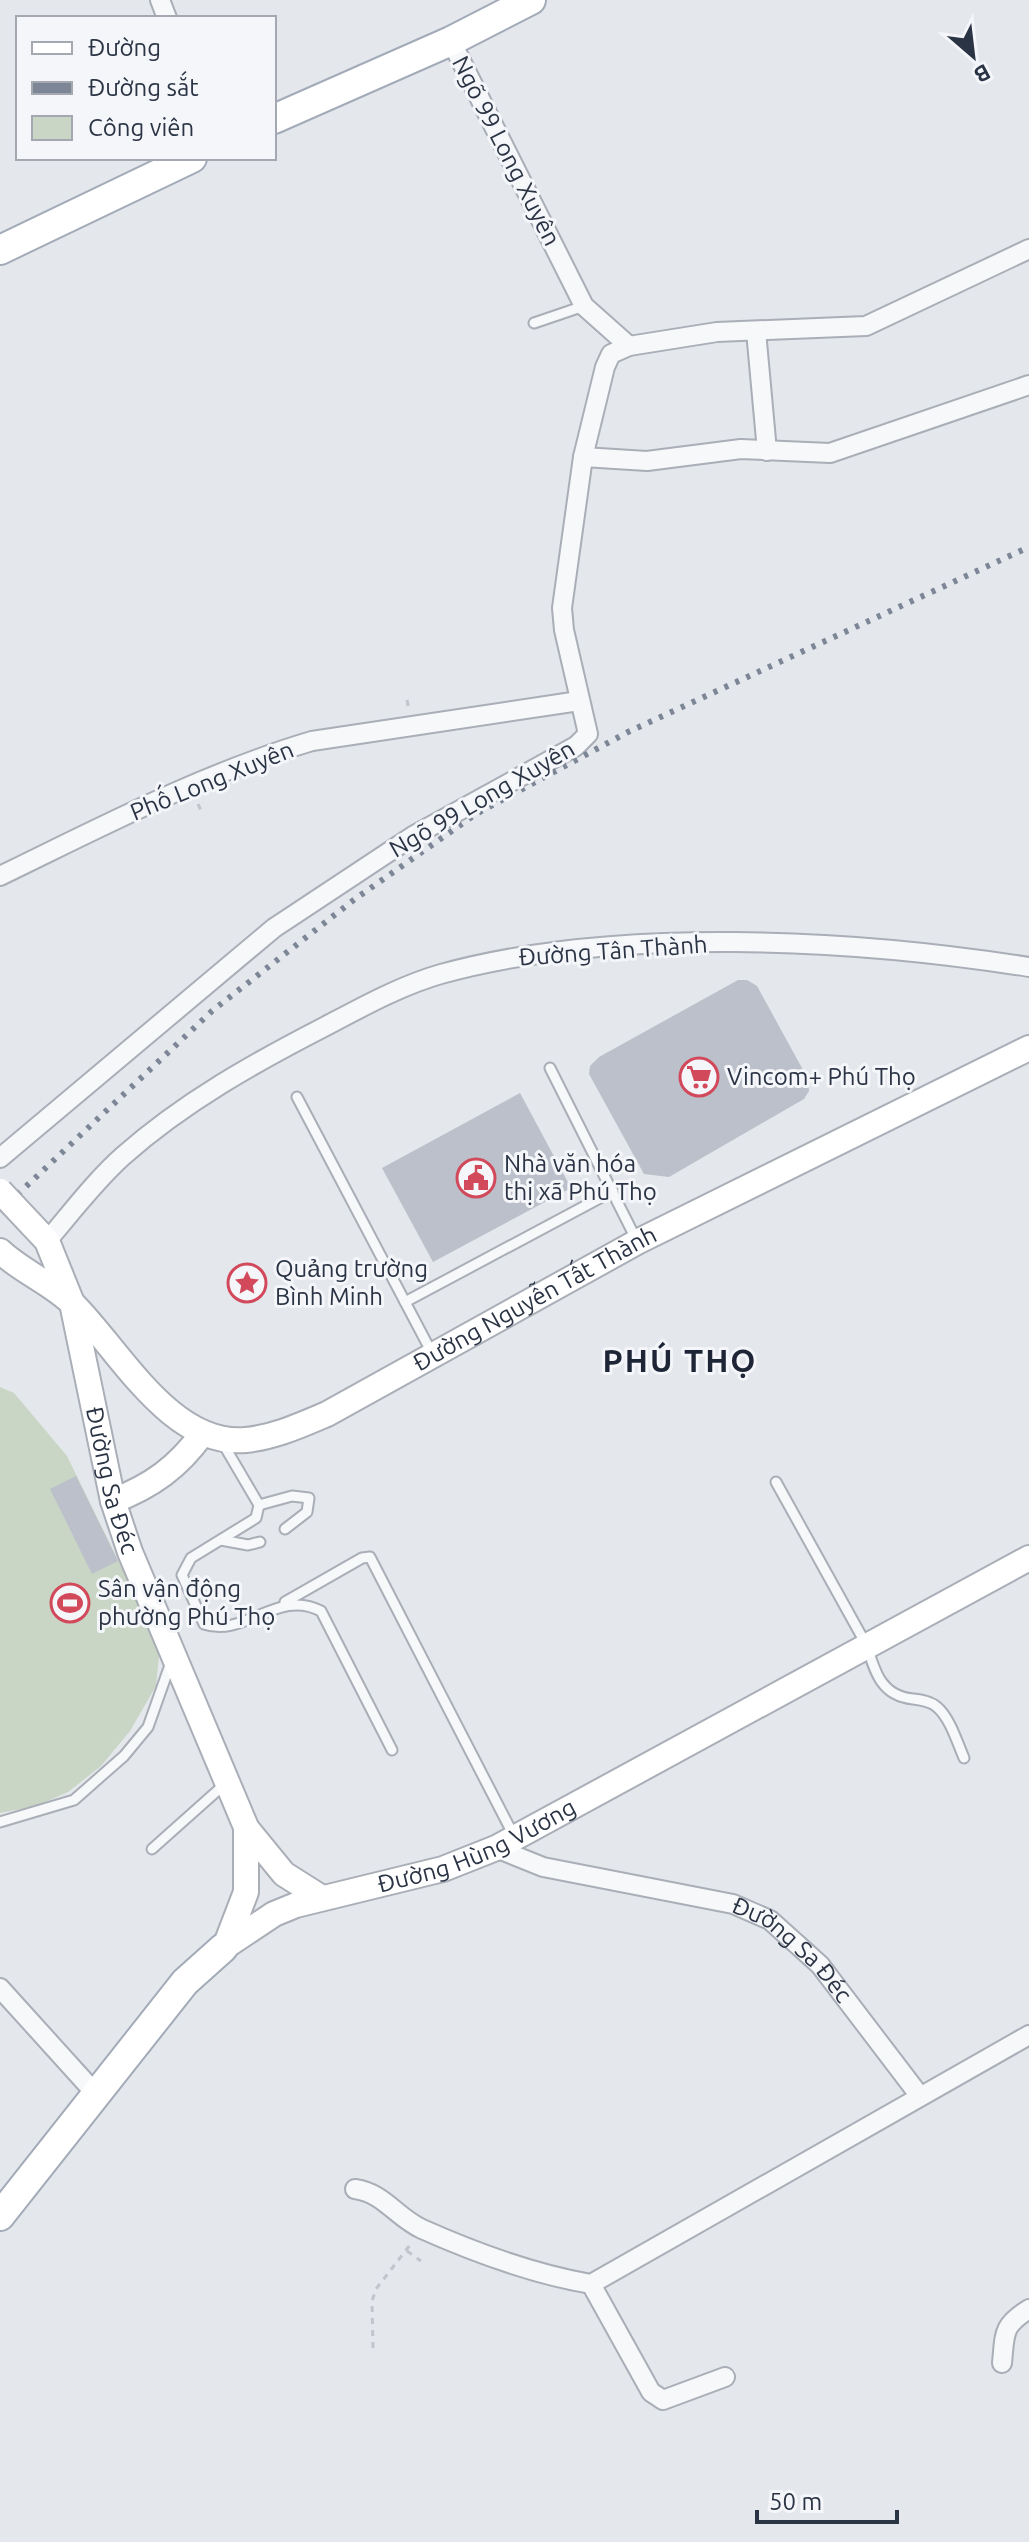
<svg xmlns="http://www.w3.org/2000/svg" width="1029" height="2542" viewBox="0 0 1029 2542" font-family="Ubuntu,sans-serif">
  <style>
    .green { fill: #c9d6c5 }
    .building { fill: #bbc0ca }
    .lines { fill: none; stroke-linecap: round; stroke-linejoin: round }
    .lane-casing { stroke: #a9aeb7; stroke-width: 13 }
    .street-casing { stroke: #a9aeb7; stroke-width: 22 }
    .secondary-casing { stroke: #a9aeb7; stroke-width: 28 }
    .primary-casing { stroke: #a3abb8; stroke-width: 32 }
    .path { stroke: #c2c5cb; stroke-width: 3; stroke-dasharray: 6 6; stroke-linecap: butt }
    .lane { stroke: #f7f8fa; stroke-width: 9 }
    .street { stroke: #f7f8fa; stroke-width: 18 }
    .secondary { stroke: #fff; stroke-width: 24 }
    .primary { stroke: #fff; stroke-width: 28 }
    .rail { stroke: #7d8696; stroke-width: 6; stroke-dasharray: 4 8; stroke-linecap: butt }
    .secondary-bridge-casing { stroke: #a9aeb7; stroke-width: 28; stroke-linecap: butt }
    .secondary-bridge { stroke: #fff; stroke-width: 24 }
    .labels { text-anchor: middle; stroke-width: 6; stroke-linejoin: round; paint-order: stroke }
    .street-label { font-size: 24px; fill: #2b3445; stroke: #f4f6f9 }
    .poi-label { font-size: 24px; fill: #2b3445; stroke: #f4f6f9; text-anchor: start }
    .district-label { font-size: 32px; font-weight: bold; letter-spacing: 2px; fill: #1d2536; stroke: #f4f6f9 }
  </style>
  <rect width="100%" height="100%" fill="#e4e7ec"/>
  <!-- green -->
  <polygon class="green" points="0,1387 14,1393 67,1456 160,1646 156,1686 130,1731 101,1766 68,1792 36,1806 0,1813"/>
  <!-- building -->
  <g class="building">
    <polygon points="738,980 747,980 757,986 808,1079 809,1091 804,1099 669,1177 644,1174 589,1074 590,1066 599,1057"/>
    <polygon points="520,1093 571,1188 433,1262 382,1168"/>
    <polygon points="76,1476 118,1561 92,1574 50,1489"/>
  </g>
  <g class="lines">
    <defs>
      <g id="lane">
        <polyline points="534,323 584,306"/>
        <polyline points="550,1068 636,1239"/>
        <polyline points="297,1097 433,1355"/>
        <polyline points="405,1302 613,1191"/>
        <path d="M222,1442L259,1505L256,1518L191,1558L182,1575L204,1624C245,1638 278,1588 321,1611L392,1750"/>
        <path d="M776,1482L867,1646C875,1673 882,1696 913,1699C921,1700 930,1701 937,1707C950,1718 957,1742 964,1758"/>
        <polyline points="259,1505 292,1496 309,1498 307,1512 285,1529"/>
        <polyline points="221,1540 248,1545 260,1542"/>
        <polyline points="285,1602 362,1558 370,1557 515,1838"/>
        <polyline points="0,1822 74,1800 124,1756 148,1727 170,1665"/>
        <polyline points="152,1849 226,1783"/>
      </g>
      <g id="street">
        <polyline points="160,0 167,18"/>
        <polyline points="756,331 767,451"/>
        <polyline points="629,346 717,332 866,326 1029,249"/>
        <polyline points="583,457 647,461 741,449 830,453 1029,385"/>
        <path d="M0,876C101,827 204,773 312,741L579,701"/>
        <polyline points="0,1158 274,928 413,836 576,746 588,734 564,630 562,608 583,457 605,367 611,354 629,346 584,306 451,41"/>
        <path d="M47,1241C71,1213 95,1181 123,1156C184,1102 254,1063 326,1026C362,1007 402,985 441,974C615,926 852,939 1029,967"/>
        <path id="s1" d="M496,1848L543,1867L733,1904L770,1920L820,1965L919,2095"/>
        <polyline points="0,1988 95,2093"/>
        <path d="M355,2189C384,2193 396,2217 422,2229C476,2253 532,2274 591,2284L1029,2035"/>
        <polyline points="591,2284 651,2392 663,2400 725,2377"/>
        <path d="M1002,2363C1005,2333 1002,2326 1029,2309"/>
      </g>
      <g id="secondary">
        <path id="s2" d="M31,1224L47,1241L72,1303L113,1501L130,1552L246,1827V1892L226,1944"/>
        <path id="s3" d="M0,1251C22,1272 52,1283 74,1305C120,1351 171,1447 246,1440C275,1437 301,1425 327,1414L637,1242L1029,1048"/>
        <path d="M113,1501C152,1486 178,1467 202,1434"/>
        <polyline points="248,1830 284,1874 322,1898"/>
        <path id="s4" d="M223,1948L274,1914L296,1905L443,1869L496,1848L1029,1558"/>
      </g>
      <g id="primary">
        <polyline points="274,119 451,41 531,0"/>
        <polyline points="0,250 192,158"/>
        <polyline points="0,2216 185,1982 223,1948"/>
      </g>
    </defs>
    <!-- lane casing -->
    <use href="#lane" class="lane-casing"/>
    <!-- street casing -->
    <use href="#street" class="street-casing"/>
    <!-- secondary casing -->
    <use href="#secondary" class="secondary-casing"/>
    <!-- primary casing -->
    <use href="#primary" class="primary-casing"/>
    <!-- path -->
    <g class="path">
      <polyline points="407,700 409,710"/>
      <polyline points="198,804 203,815"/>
      <polyline points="407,2251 421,2261"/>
      <polyline points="373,2348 372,2301 376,2289 410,2245"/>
    </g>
    <!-- lane -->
    <use href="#lane" class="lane"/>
    <!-- street -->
    <use href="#street" class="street"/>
    <!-- secondary -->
    <use href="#secondary" class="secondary"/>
    <!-- primary -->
    <use href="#primary" class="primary"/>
    <!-- rail -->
    <polyline class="rail" points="0,1211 212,1011 355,899 476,814 628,732 1029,547"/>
    <defs>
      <polyline id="secondary-bridge" points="0,1191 31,1224"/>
    </defs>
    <!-- secondary-bridge casing -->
    <use href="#secondary-bridge" class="secondary-bridge-casing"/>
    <!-- secondary-bridge -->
    <use href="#secondary-bridge" class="secondary-bridge"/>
  </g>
  <!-- icons -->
  <defs>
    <symbol id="supermarket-ring" viewBox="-11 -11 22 22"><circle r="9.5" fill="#f4f6f9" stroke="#d1495b" stroke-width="1.5"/><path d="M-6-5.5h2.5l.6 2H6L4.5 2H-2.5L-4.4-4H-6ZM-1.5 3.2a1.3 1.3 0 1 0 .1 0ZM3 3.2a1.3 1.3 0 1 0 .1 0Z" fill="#d1495b"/></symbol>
    <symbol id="civic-ring" viewBox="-11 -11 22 22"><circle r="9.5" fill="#f4f6f9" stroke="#d1495b" stroke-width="1.5"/><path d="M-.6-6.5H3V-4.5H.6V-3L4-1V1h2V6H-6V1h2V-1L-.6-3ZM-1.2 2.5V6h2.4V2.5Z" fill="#d1495b"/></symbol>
    <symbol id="sight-ring" viewBox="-11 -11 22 22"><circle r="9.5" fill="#f4f6f9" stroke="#d1495b" stroke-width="1.5"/><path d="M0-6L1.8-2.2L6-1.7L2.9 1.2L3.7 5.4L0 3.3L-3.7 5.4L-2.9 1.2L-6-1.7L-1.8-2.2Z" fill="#d1495b"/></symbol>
    <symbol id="stadium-ring" viewBox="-11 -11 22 22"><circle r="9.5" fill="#f4f6f9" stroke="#d1495b" stroke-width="1.5"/><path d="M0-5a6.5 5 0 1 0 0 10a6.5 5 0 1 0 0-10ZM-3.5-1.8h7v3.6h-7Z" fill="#d1495b"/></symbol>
  </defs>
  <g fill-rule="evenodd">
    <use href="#supermarket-ring" x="677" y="1055" width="44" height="44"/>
    <use href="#civic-ring" x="454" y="1156" width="44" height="44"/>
    <use href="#sight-ring" x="225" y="1261" width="44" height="44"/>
    <use href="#stadium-ring" x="48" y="1581" width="44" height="44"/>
  </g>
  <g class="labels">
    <!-- street labels -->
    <g class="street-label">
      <text transform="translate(506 151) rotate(63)" y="8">Ngõ 99 Long Xuyên</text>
      <text transform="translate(212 781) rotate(-22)" y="8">Phố Long Xuyên</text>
      <text transform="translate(482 799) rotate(-30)" y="8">Ngõ 99 Long Xuyên</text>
      <text transform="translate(613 951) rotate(-4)" y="8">Đường Tân Thành</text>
      <text dy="8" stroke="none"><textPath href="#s3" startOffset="642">Đường Nguyễn Tất Thành</textPath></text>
      <text dy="8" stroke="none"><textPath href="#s2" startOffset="272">Đường Sa Đéc</textPath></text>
      <text dy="8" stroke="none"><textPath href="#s4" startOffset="276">Đường Hùng Vương</textPath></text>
      <text dy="8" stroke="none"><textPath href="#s1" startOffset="320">Đường Sa Đéc</textPath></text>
    </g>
    <!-- poi labels -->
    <g class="poi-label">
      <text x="727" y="1085">Vincom+ Phú Thọ</text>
      <text x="504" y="1172">Nhà văn hóa<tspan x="504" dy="28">thị xã Phú Thọ</tspan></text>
      <text x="275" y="1277">Quảng trường<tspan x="275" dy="28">Bình Minh</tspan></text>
      <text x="98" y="1597">Sân vận động<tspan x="98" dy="28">phường Phú Thọ</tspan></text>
    </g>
    <!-- district labels -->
    <g class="district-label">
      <text x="680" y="1372">PHÚ THỌ</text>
    </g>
  </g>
  <!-- legend -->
  <rect x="16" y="16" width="260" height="144" fill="#f4f6f9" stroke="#a4a8b1" stroke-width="2"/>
  <rect x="32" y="42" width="40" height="12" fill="#ffffff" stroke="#a4a8b1" stroke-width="2"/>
  <text x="88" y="56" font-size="24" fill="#2b3445">Đường</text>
  <rect x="32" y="82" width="40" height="12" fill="#7d8696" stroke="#a4a8b1" stroke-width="2"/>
  <text x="88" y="96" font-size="24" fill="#2b3445">Đường sắt</text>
  <rect x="32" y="116" width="40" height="24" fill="#c9d6c5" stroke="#a4a8b1" stroke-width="2"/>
  <text x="88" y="136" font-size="24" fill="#2b3445">Công viên</text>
  <!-- north arrow -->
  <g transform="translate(973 56) rotate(152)" stroke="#f4f6f9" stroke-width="6" paint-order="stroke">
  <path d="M0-6L14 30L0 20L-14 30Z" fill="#2b3445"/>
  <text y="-12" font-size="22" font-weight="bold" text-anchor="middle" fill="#2b3445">B</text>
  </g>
  <!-- scale -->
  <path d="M757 2510v12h140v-12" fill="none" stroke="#2b3445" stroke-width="4"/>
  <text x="769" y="2510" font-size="24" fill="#2b3445" stroke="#f4f6f9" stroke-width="6" paint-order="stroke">50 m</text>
</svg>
